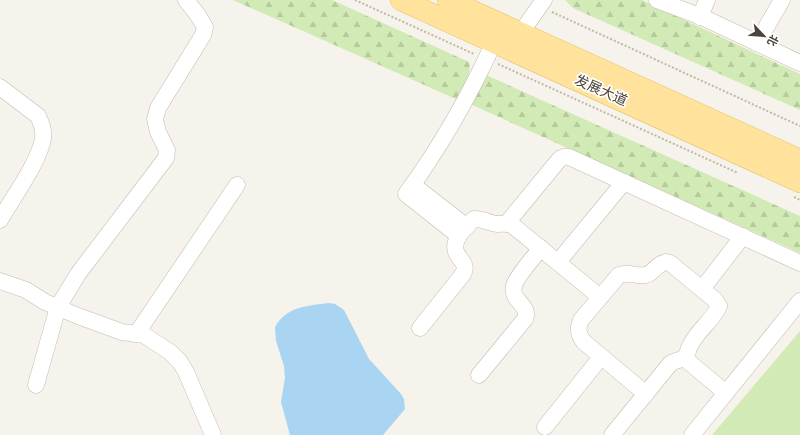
<svg xmlns="http://www.w3.org/2000/svg" width="800" height="435" viewBox="0 0 800 435" font-family="'Asap Condensed','Noto Sans SC',sans-serif">
  <style>
    .forest { fill: url(#forest-firs) }
    .green { fill: #d2eab5 }
    .water { fill: #a9d4f2 }
    .lines { fill: none; stroke-linecap: round; stroke-linejoin: round }
    .minor-casing { stroke: #c2bbae; stroke-width: 17 }
    .major-casing { stroke: #e6c16a; stroke-width: 22 }
    .path { stroke: #c4b79f; stroke-width: 2; stroke-dasharray: 2 2; stroke-linecap: butt }
    .minor { stroke: #fff; stroke-width: 16 }
    .major { stroke: #ffe39c; stroke-width: 21 }
    .labels { text-anchor: middle; stroke-width: 3.5; stroke-linejoin: round; paint-order: stroke }
    .street-label { font-size: 14px; fill: #4b4439; stroke: #fff }
  </style>
  <defs>
    <pattern id="forest-firs" width="22" height="20" patternUnits="userSpaceOnUse"><rect width="22" height="20" fill="#d2eab5"/><path d="M5 1l3.5 6h-7zM16 11l3.5 6h-7z" fill="#b6ca9c"/></pattern>
  </defs>
  <rect width="100%" height="100%" fill="#f6f3ec"/>
  <!-- forest -->
  <g class="forest">
    <path d="M233,0H332L469,62C472,76 464,88 458,100Z"/>
    <polygon points="565,0 642,0 800,74 800,110 573,8"/>
    <polygon points="486,75 800,216 800,253 470,104"/>
  </g>
  <!-- green -->
  <polygon class="green" points="800,331 800,435 712,435"/>
  <!-- water -->
  <path class="water" d="M329,303L335,304L344,310L369,359L401,394L404,399L405,409L383,435H290L281,402L285,378L284,366L276,341L275,327C287,306 307,306 329,303Z"/>
  <g class="lines">
    <defs>
      <g id="minor">
        <polyline points="657,0 702,17 800,63"/>
        <polyline points="700,17 707,0"/>
        <polyline points="515,41 544,0"/>
        <polyline points="757,43 782,0"/>
        <path d="M0,87L38,116C42,124 45,134 42,143C35,168 13,197 0,220"/>
        <polyline points="413,185 467,227"/>
        <path d="M507,223L558,161C561,157 564,156 569,157L800,263"/>
        <path d="M459,236L406,194C441,146 469,97 494,42"/>
        <polyline points="558,262 624,182"/>
        <polyline points="0,281 26,290 45,302 78,316 122,332 144,335 170,352 180,362 186,372 213,435"/>
        <polyline points="702,289 743,236"/>
        <path d="M420,328L463,274C468,265 461,261 457,254C450,241 465,227 474,219C483,218 490,224 498,224C503,224 507,223 512,225L600,297"/>
        <polyline points="137,333 237,185"/>
        <polyline points="684,358 726,393"/>
        <path d="M479,375L525,319C531,305 510,301 514,286C516,277 534,257 541,248"/>
        <polyline points="36,385 58,307 78,274 166,158 167,150 158,132 155,119 158,108 203,35 205,27 197,14 186,0"/>
        <polyline points="545,427 601,357"/>
        <path d="M612,435L670,364C675,360 681,360 684,358C688,355 688,348 691,344C698,330 713,320 719,306L715,300L670,263L666,262C656,264 653,274 645,275C635,277 630,271 619,275L581,320C577,329 578,335 584,342L646,394"/>
        <polyline points="692,435 800,301"/>
      </g>
      <g id="major">
        <polyline points="401,0 800,182"/>
        <polyline points="448,0 800,160"/>
      </g>
    </defs>
    <!-- minor casing -->
    <use href="#minor" class="minor-casing"/>
    <!-- major casing -->
    <use href="#major" class="major-casing"/>
    <!-- path -->
    <g class="path">
      <polyline points="355,0 474,54"/>
      <polyline points="552,12 800,126"/>
      <polyline points="498,64 738,173"/>
      <polyline points="794,197 800,200"/>
    </g>
    <!-- minor -->
    <use href="#minor" class="minor"/>
    <!-- major -->
    <use href="#major" class="major"/>
  </g>
  <g class="labels">
    <!-- street labels -->
    <g class="street-label">
      <text transform="translate(601 90) rotate(24)" y="5">发展大道</text>
    </g>
  </g>
  <!-- north arrow -->
  <g transform="translate(764 36) rotate(116)" stroke="#ffffff" stroke-width="3" paint-order="stroke">
  <path d="M0-3L7 15L0 10L-7 15Z" fill="#4b4439"/>
  <text y="-6" font-size="11" font-weight="bold" text-anchor="middle" fill="#4b4439">北</text>
  </g>
</svg>
